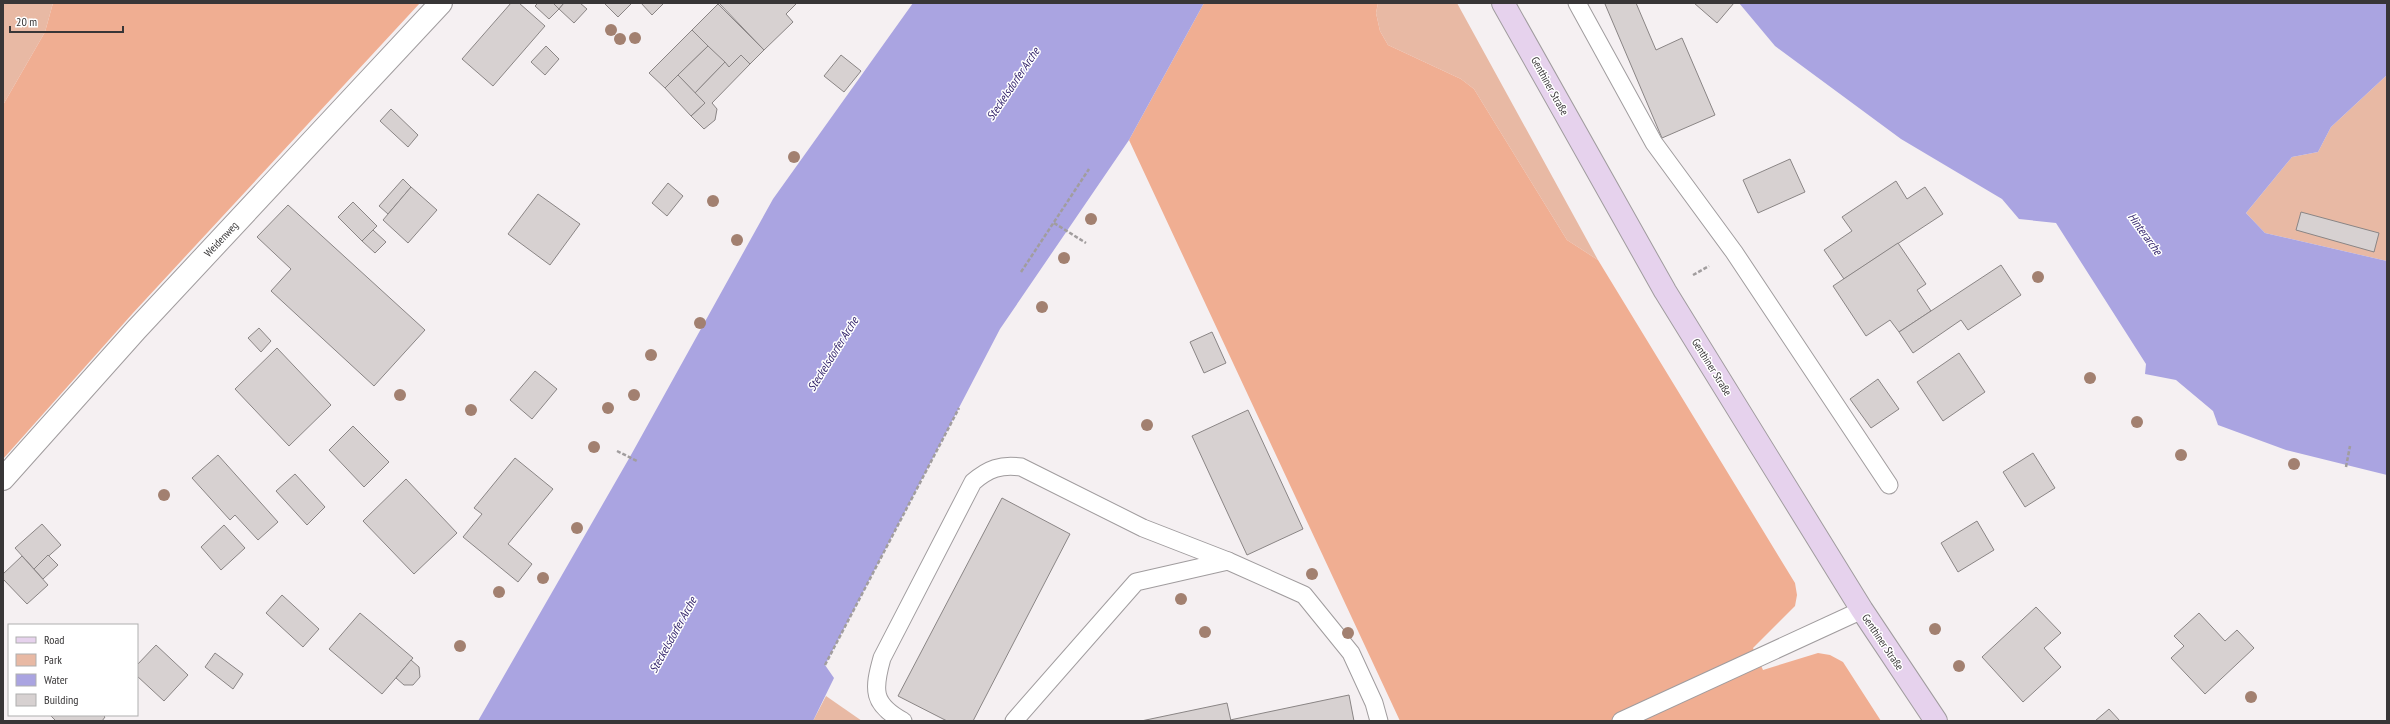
<svg xmlns="http://www.w3.org/2000/svg" width="2390" height="724" viewBox="0 0 2390 724" font-family="'PT Sans Narrow',sans-serif">
  <style>
    .green { fill: #e8b9a4 }
    .forest { fill: #f0ae92 }
    .water { fill: #aaa4e1 }
    .building { fill: #d7d1d1; stroke: #8a8585 }
    .lines { fill: none; stroke-linecap: round; stroke-linejoin: round }
    .lane-casing { stroke: #a09c9e; stroke-width: 19 }
    .street-casing { stroke: #a09c9e; stroke-width: 24 }
    .secondary-casing { stroke: #a09c9e; stroke-width: 24 }
    .path { stroke: #a19d9e; stroke-width: 2.5; stroke-dasharray: 4 2; stroke-linecap: butt }
    .lane { stroke: #fff; stroke-width: 17 }
    .street { stroke: #fff; stroke-width: 22 }
    .secondary { stroke: #e6d2ed; stroke-width: 22 }
    .tree { fill: #a28070 }
    .labels { text-anchor: middle; stroke-width: 3; stroke-linejoin: round; paint-order: stroke }
    .street-label { font-size: 11px; fill: #383637; stroke: #fff }
    .water-label { font-size: 12px; font-style: italic; fill: #36276d; stroke: #fff }
  </style>
  <rect width="100%" height="100%" fill="#f5f0f2"/>
  <!-- green -->
  <g class="green">
    <polygon points="3,3 53,3 45,32 3,105"/>
    <polygon points="1378,3 1457,3 1598,260 1567,240 1474,89 1461,79 1388,45 1380,31 1376,13"/>
    <polygon points="2387,75 2387,261 2265,233 2246,213 2292,157 2318,152 2331,127"/>
    <polygon points="826,696 862,721 813,721"/>
  </g>
  <!-- forest -->
  <g class="forest">
    <polygon points="53,3 420,3 133,313 3,459 3,105 45,32"/>
    <polygon points="1204,3 1378,3 1376,13 1380,31 1388,45 1461,79 1474,89 1567,240 1598,260 1795,583 1797,595 1795,606 1753,648 1763,670 1818,653 1830,655 1843,662 1881,721 1400,721 1129,140"/>
  </g>
  <!-- water -->
  <g class="water">
    <polygon points="913,3 1204,3 1129,140 1000,329 825,665 834,678 813,721 478,721 631,455 773,199"/>
    <polygon points="1739,3 2387,3 2387,75 2331,127 2318,152 2292,157 2246,213 2265,233 2387,261 2387,475 2286,450 2218,425 2213,411 2176,380 2145,374 2146,364 2056,223 2019,219 2002,199 1901,139 1775,46"/>
  </g>
  <!-- building -->
  <g class="building">
    <polygon points="511,3 519,3 545,26 493,86 462,59"/>
    <polygon points="538,3 553,3 559,9 549,19 535,6"/>
    <polygon points="553,3 564,3 559,9"/>
    <polygon points="564,3 580,3 587,9 574,23 559,9"/>
    <polygon points="604,3 632,3 618,17"/>
    <polygon points="641,3 664,3 652,15"/>
    <polygon points="719,3 797,3 786,14 793,22 764,50"/>
    <polygon points="1607,3 1636,3 1656,50 1682,38 1715,115 1662,138 1605,4"/>
    <polygon points="1694,3 1734,3 1717,23"/>
    <polygon points="718,4 764,50 750,64 741,55 729,67 692,30"/>
    <polygon points="692,30 708,46 665,88 649,73"/>
    <polygon points="546,46 559,59 545,75 531,62"/>
    <polygon points="708,46 725,62 695,93 678,75"/>
    <polygon points="741,55 750,64 712,103 717,109 715,120 704,129 691,116 705,103 695,93 725,62 729,67"/>
    <polygon points="841,55 861,71 844,92 824,76"/>
    <polygon points="678,75 705,103 691,116 665,88"/>
    <polygon points="391,109 418,135 408,147 380,121"/>
    <polygon points="1790,159 1805,192 1758,213 1743,180"/>
    <polygon points="403,179 411,187 388,214 379,206"/>
    <polygon points="1896,181 1907,199 1925,187 1943,214 1844,279 1824,250 1852,231 1842,217"/>
    <polygon points="668,183 683,196 667,216 652,203"/>
    <polygon points="411,187 437,210 408,243 383,220"/>
    <polygon points="538,194 580,224 550,265 508,234"/>
    <polygon points="353,202 377,226 362,241 338,217"/>
    <polygon points="288,205 425,330 374,386 271,291 291,269 257,237"/>
    <polygon points="2301,212 2379,233 2374,252 2296,230"/>
    <polygon points="373,230 386,242 375,253 362,241"/>
    <polygon points="1898,243 1926,284 1917,290 1931,311 1899,332 1890,320 1866,336 1833,286"/>
    <polygon points="2001,265 2021,295 1968,330 1961,320 1913,353 1899,332"/>
    <polygon points="259,328 271,341 261,352 248,338"/>
    <polygon points="1212,332 1226,363 1204,373 1190,342"/>
    <polygon points="277,348 331,405 289,446 235,389"/>
    <polygon points="1959,353 1985,392 1943,421 1917,382"/>
    <polygon points="535,371 557,389 532,419 510,400"/>
    <polygon points="1878,379 1899,409 1871,428 1850,399"/>
    <polygon points="1248,410 1303,529 1247,555 1192,436"/>
    <polygon points="353,426 389,462 364,487 329,450"/>
    <polygon points="2033,453 2055,488 2025,507 2003,472"/>
    <polygon points="218,455 278,522 258,540 235,515 230,520 192,478"/>
    <polygon points="515,458 553,489 508,544 532,564 518,582 463,537 482,514 474,508"/>
    <polygon points="295,474 325,507 307,525 276,491"/>
    <polygon points="406,479 457,533 414,574 363,521"/>
    <polygon points="1002,498 1070,534 973,721 947,721 898,696"/>
    <polygon points="1977,521 1994,550 1958,572 1941,543"/>
    <polygon points="42,524 61,545 34,569 15,548"/>
    <polygon points="224,525 245,548 221,570 201,547"/>
    <polygon points="48,555 58,565 43,579 34,569"/>
    <polygon points="22,556 48,585 27,604 3,579 3,574"/>
    <polygon points="282,595 319,629 303,647 266,613"/>
    <polygon points="2036,607 2061,633 2044,648 2061,667 2023,702 1982,657"/>
    <polygon points="360,613 413,658 382,694 329,649"/>
    <polygon points="2199,613 2225,641 2237,630 2254,648 2205,694 2171,658 2184,646 2174,636"/>
    <polygon points="156,645 188,675 164,701 137,676 137,665"/>
    <polygon points="215,653 243,674 233,689 205,667"/>
    <polygon points="411,660 419,667 420,677 413,685 404,685 396,678"/>
    <polygon points="1349,695 1354,721 1231,721 1230,720"/>
    <polygon points="1227,703 1231,721 1141,721"/>
    <polygon points="2109,709 2120,721 2095,721"/>
    <polygon points="50,715 103,715 105,717 102,721 56,721"/>
  </g>
  <g class="lines">
    <defs>
      <g id="lane">
        <polyline points="1577,3 1654,143 1734,252 1889,485"/>
        <path d="M903,721C872,704 873,690 882,658L973,482C988,469 1001,464 1021,467L1143,528L1228,561L1304,595L1351,653L1374,703L1379,721"/>
        <polyline points="1014,721 1136,582 1228,561"/>
        <polyline points="1621,721 1862,610"/>
      </g>
      <polyline id="street" points="3,479 136,330 441,3"/>
      <polyline id="secondary" points="1503,3 1665,291 1862,610 1936,721"/>
    </defs>
    <!-- lane casing -->
    <use href="#lane" class="lane-casing"/>
    <!-- street casing -->
    <use href="#street" class="street-casing"/>
    <!-- secondary casing -->
    <use href="#secondary" class="secondary-casing"/>
    <!-- path -->
    <g class="path">
      <polyline points="1054,223 1086,243"/>
      <polyline points="1021,272 1089,169"/>
      <polyline points="1693,275 1709,266"/>
      <polyline points="617,451 637,461"/>
      <polyline points="2346,467 2350,446"/>
      <polyline points="825,665 959,408"/>
    </g>
    <!-- lane -->
    <use href="#lane" class="lane"/>
    <!-- street -->
    <use href="#street" class="street"/>
    <!-- secondary -->
    <use href="#secondary" class="secondary"/>
  </g>
  <!-- trees -->
  <g class="tree">
    <circle cx="611" cy="30" r="6"/>
    <circle cx="635" cy="38" r="6"/>
    <circle cx="620" cy="39" r="6"/>
    <circle cx="794" cy="157" r="6"/>
    <circle cx="713" cy="201" r="6"/>
    <circle cx="1091" cy="219" r="6"/>
    <circle cx="737" cy="240" r="6"/>
    <circle cx="1064" cy="258" r="6"/>
    <circle cx="2038" cy="277" r="6"/>
    <circle cx="1042" cy="307" r="6"/>
    <circle cx="700" cy="323" r="6"/>
    <circle cx="651" cy="355" r="6"/>
    <circle cx="2090" cy="378" r="6"/>
    <circle cx="400" cy="395" r="6"/>
    <circle cx="634" cy="395" r="6"/>
    <circle cx="608" cy="408" r="6"/>
    <circle cx="471" cy="410" r="6"/>
    <circle cx="2137" cy="422" r="6"/>
    <circle cx="1147" cy="425" r="6"/>
    <circle cx="594" cy="447" r="6"/>
    <circle cx="2181" cy="455" r="6"/>
    <circle cx="2294" cy="464" r="6"/>
    <circle cx="164" cy="495" r="6"/>
    <circle cx="577" cy="528" r="6"/>
    <circle cx="1312" cy="574" r="6"/>
    <circle cx="543" cy="578" r="6"/>
    <circle cx="499" cy="592" r="6"/>
    <circle cx="1181" cy="599" r="6"/>
    <circle cx="1935" cy="629" r="6"/>
    <circle cx="1205" cy="632" r="6"/>
    <circle cx="1348" cy="633" r="6"/>
    <circle cx="460" cy="646" r="6"/>
    <circle cx="1959" cy="666" r="6"/>
    <circle cx="2251" cy="697" r="6"/>
  </g>
  <g class="labels">
    <!-- street labels -->
    <g class="street-label">
      <text transform="translate(1550 86) rotate(61)" y="4">Genthiner Straße</text>
      <text transform="translate(221 239) rotate(-47)" y="4">Weidenweg</text>
      <text transform="translate(1712 367) rotate(58)" y="4">Genthiner Straße</text>
      <text transform="translate(1883 642) rotate(56)" y="4">Genthiner Straße</text>
    </g>
    <!-- water labels -->
    <g class="water-label">
      <text transform="translate(1013 84) rotate(-56)" y="4">Steckelsdorfer Arche</text>
      <text transform="translate(2145 234) rotate(54)" y="4">Hinterarche</text>
      <text transform="translate(833 354) rotate(-58)" y="4">Steckelsdorfer Arche</text>
      <text transform="translate(673 635) rotate(-61)" y="4">Steckelsdorfer Arche</text>
    </g>
  </g>
  <!-- border -->
  <rect width="2390" height="724" fill="none" stroke="#383637" stroke-width="8"/>
  <!-- legend -->
  <rect x="8" y="624" width="130" height="92" fill="#ffffff" stroke="#afafaf"/>
  <rect x="16" y="637" width="20" height="6" fill="#e6d2ed" stroke="#afafaf"/>
  <text x="44" y="644" font-size="12" fill="#383637">Road</text>
  <rect x="16" y="654" width="20" height="12" fill="#e8b9a4" stroke="#afafaf"/>
  <text x="44" y="664" font-size="12" fill="#383637">Park</text>
  <rect x="16" y="674" width="20" height="12" fill="#aaa4e1" stroke="#afafaf"/>
  <text x="44" y="684" font-size="12" fill="#383637">Water</text>
  <rect x="16" y="694" width="20" height="12" fill="#d7d1d1" stroke="#afafaf"/>
  <text x="44" y="704" font-size="12" fill="#383637">Building</text>
  <!-- scale -->
  <path d="M10 26v6h113v-6" fill="none" stroke="#383637" stroke-width="2"/>
  <text x="16" y="26" font-size="12" fill="#383637" stroke="#ffffff" stroke-width="3" paint-order="stroke">20 m</text>
</svg>
